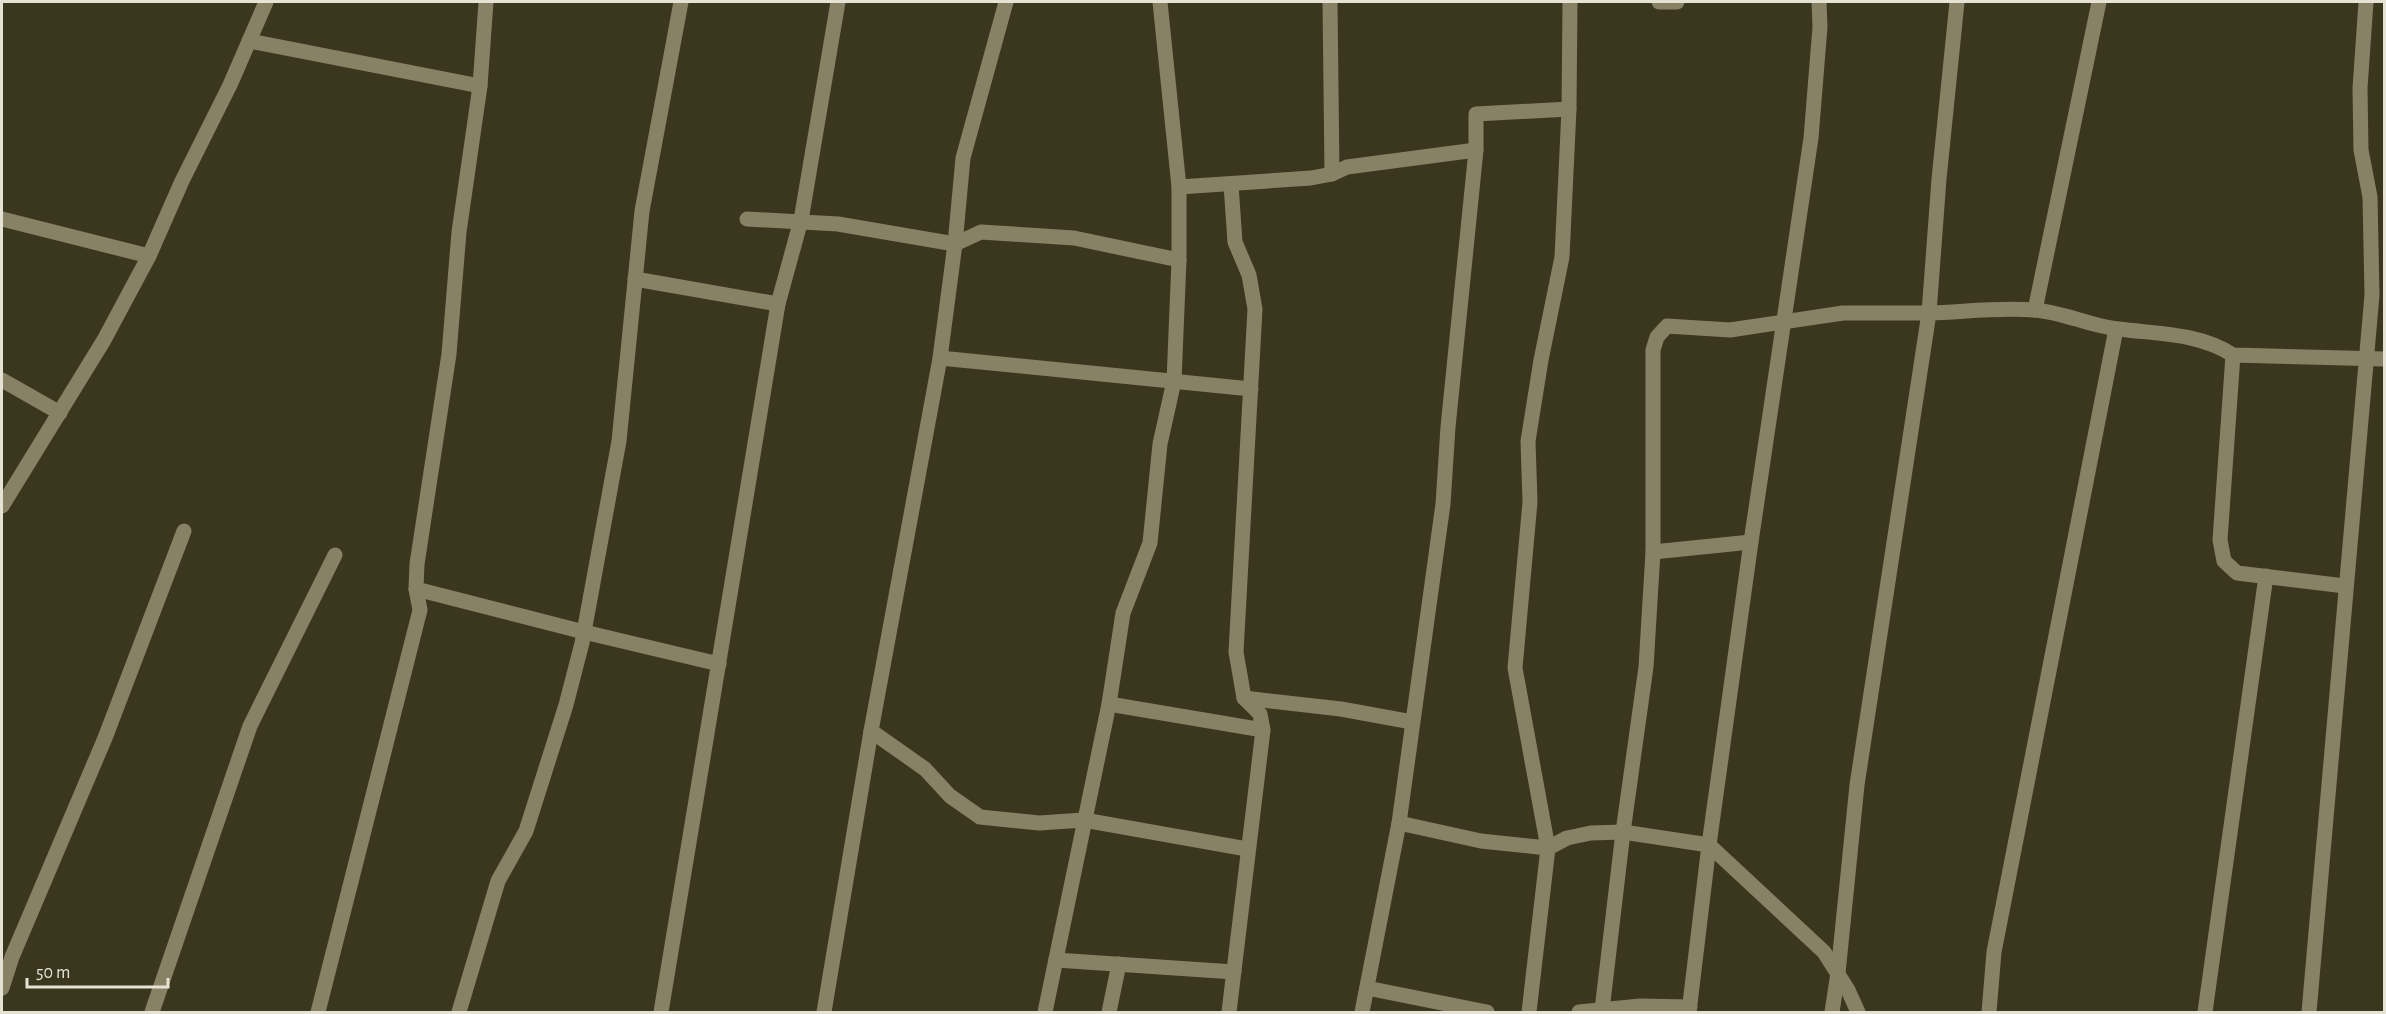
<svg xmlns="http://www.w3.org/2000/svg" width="2386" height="1014" viewBox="0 0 2386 1014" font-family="'Alegreya Sans',sans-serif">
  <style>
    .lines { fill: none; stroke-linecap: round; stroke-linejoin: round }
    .minor { stroke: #878166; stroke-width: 15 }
  </style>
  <rect width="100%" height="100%" fill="#3b361e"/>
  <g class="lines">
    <!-- minor -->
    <g class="minor">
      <polyline points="1160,2 1179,187 1311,178 1332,174 1347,167 1476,150"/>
      <polyline points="1330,2 1332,174"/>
      <polyline points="1659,2 1677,2"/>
      <path d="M1957,2L1939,179L1929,313C1963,312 2000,307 2034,310C2063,312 2090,326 2119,329C2157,334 2199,333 2233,355L2384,359"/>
      <polyline points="249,41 480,86"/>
      <polyline points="2,219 149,256"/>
      <polyline points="747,219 838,224 955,244 981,232 1074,238 1179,260"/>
      <polyline points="635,279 778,304"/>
      <polyline points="2035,310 2099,2"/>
      <polyline points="2233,355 2220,540 2224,561 2237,573 2345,586"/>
      <polyline points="940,358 1251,389"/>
      <polyline points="2,380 60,413"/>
      <polyline points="2,506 104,340 149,256 182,181 230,85 266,2"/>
      <polyline points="1653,552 1751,542"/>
      <polyline points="416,589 584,632 719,664"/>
      <polyline points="1244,698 1341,709 1412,722"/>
      <polyline points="1109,704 1263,730"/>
      <polyline points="871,731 925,769 950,796 980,817 1039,823 1084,820 1247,849"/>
      <polyline points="1399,823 1481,841 1548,848 1567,838 1591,833 1623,832 1709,845 1824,952 1848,990 1858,1012"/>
      <polyline points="1056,960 1234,972"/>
      <polyline points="2,988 12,957 105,738 184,531"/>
      <polyline points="1367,988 1487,1012"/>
      <polyline points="1602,1010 1623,832 1646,667 1653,552 1653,350 1657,337 1667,326 1730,330 1843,313 1929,313 1857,785 1838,973 1832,1012"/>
      <polyline points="152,1012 250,726 335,555"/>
      <polyline points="318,1012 420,610 416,589 417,564 449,354 459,232 480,86 486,2"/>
      <polyline points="459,1012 498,881 526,831 566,705 582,643 619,441 642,211 681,2"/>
      <polyline points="661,1012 778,304 801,220 838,2"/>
      <polyline points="824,1012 871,731 940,358 955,244 963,158 1006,2"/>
      <polyline points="1045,1012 1109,704 1123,613 1150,543 1160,444 1174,381 1179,260 1179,187"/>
      <polyline points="1109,1012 1119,964"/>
      <polyline points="1229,1012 1263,730 1260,714 1244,698 1236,652 1255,309 1249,275 1235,242 1231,185"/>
      <polyline points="1362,1012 1399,823 1443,504 1448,427 1476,150 1476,114 1569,109 1570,2"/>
      <polyline points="1529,1012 1548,848 1515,668 1530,502 1528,441 1541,360 1562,257 1569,109"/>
      <polyline points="1579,1012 1640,1006 1690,1007"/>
      <polyline points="1689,1012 1709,845 1751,542 1811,138 1820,27 1819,2"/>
      <polyline points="1989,1012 1994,952 2116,329"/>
      <polyline points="2205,1012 2266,576"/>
      <polyline points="2309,1012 2372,295 2370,197 2361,150 2360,88 2366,2"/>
    </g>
  </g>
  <!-- border -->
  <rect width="2386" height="1014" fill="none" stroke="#e6e3d5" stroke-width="6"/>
  <!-- scale -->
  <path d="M27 978v9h141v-9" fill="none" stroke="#e6e3d5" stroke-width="3"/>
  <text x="36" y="978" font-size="18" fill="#e6e3d5" stroke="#3b361e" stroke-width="4.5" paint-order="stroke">50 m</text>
</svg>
